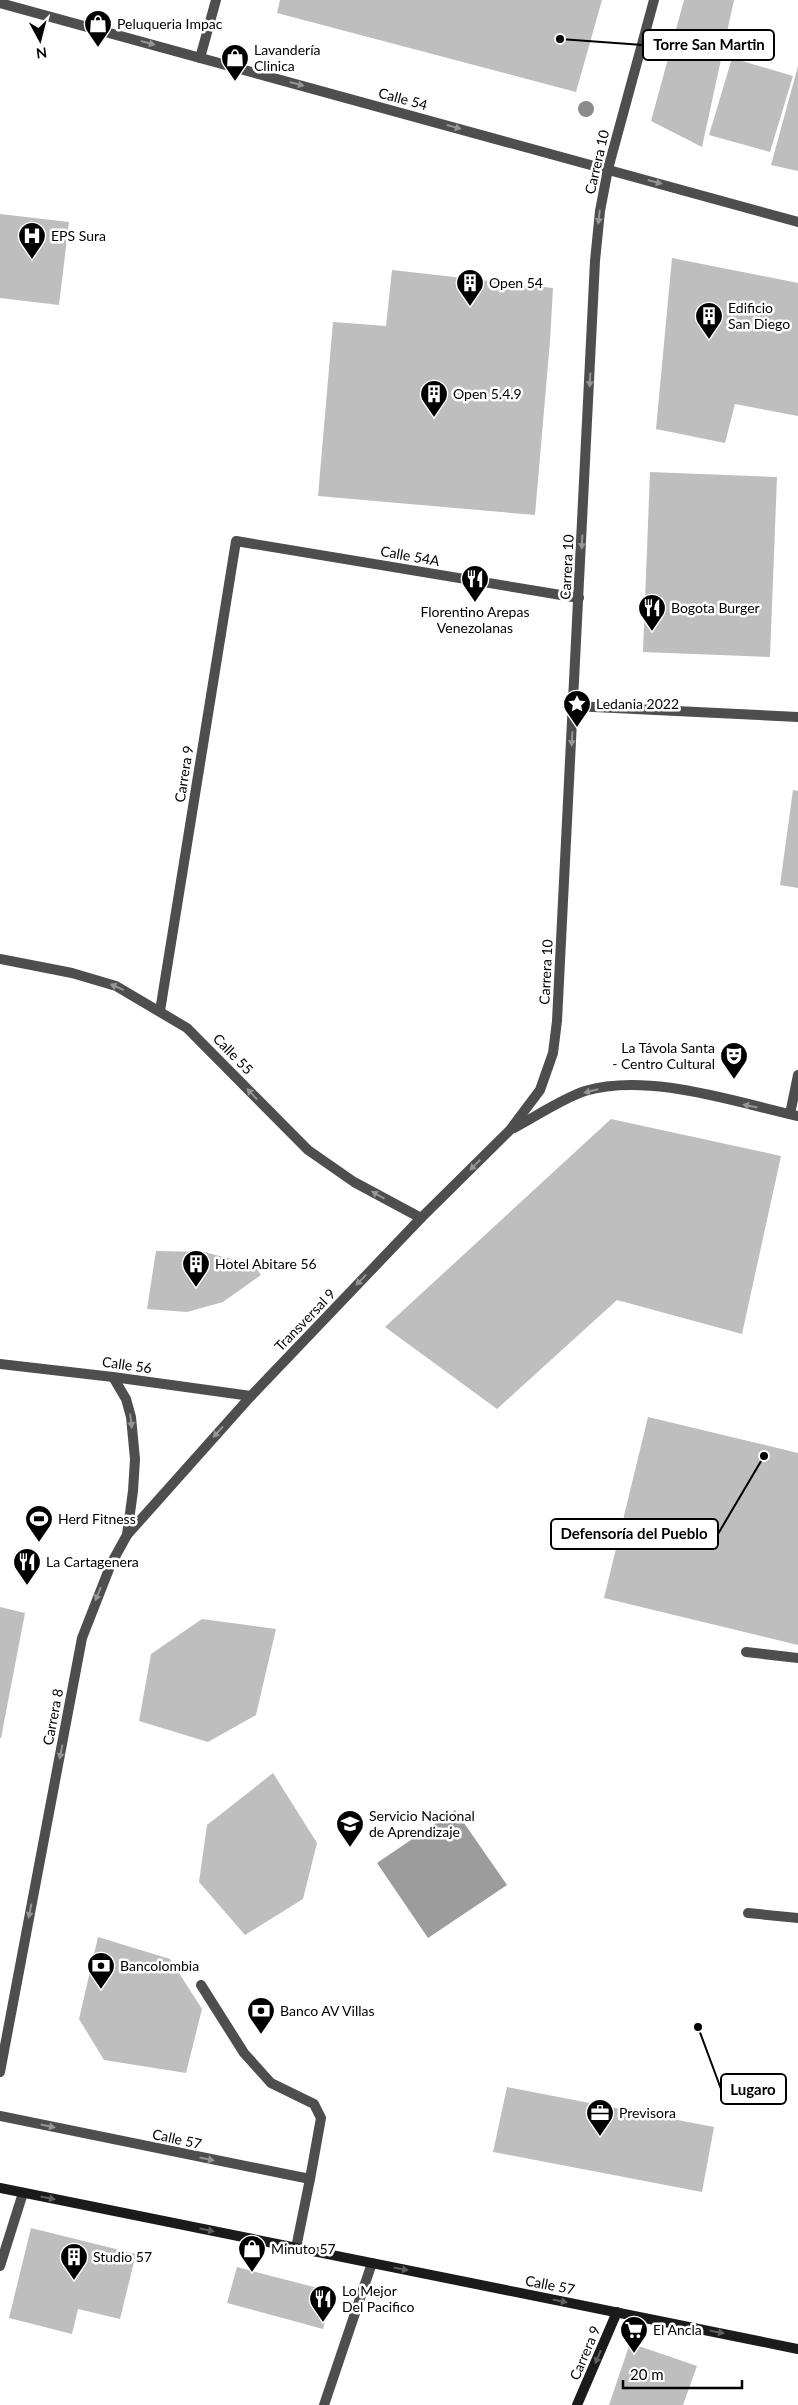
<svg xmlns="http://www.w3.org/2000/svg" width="798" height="2405" viewBox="0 0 798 2405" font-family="Lato,sans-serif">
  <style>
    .water { fill: #9c9c9c }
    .building { fill: #bebebe }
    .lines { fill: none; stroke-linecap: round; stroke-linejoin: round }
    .lane { stroke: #4e4e4e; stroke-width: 10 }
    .street { stroke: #4e4e4e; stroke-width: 10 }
    .secondary { stroke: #1b1b1b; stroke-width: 10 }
    .tree { fill: #8b8b8b }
    .oneway { fill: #959595 }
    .oneway2 { fill: #5f5f5f }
    .labels { text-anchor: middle; stroke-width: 5; stroke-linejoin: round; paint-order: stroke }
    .poi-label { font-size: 14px; fill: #000; stroke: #fff; text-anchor: start }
    .street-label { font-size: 14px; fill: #000; stroke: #fff }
    .leader { fill: none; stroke: #000; stroke-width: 2 }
    .callout-dot { fill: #000; stroke: #fff; stroke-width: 2 }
    .callout { fill: #fff; stroke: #000; stroke-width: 2 }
    .callout-label { font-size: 15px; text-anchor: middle; font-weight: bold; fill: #000 }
  </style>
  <rect width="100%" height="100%" fill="#fff"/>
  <!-- water -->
  <polygon class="water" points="455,1810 507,1885 428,1938 377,1863"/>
  <!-- building -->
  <g class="building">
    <polygon points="280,0 602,0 576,92 277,13"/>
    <polygon points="684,0 734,0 702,147 651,121"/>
    <polygon points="732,58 793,76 770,152 709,135"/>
    <polygon points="798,66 798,171 771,165"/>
    <polygon points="0,214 69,222 59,305 0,298"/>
    <polygon points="672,258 798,283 798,416 735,404 725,443 656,429"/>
    <polygon points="392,270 553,288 550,341 535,515 318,496 333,322 386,326"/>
    <polygon points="650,472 777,477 770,657 643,652"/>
    <polygon points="793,790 798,791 798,888 780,885"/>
    <polygon points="611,1119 781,1156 742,1334 617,1300 497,1409 385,1327"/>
    <polygon points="156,1251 204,1252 254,1265 261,1275 223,1302 187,1312 147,1309"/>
    <polygon points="648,1417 798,1453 798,1645 604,1598"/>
    <polygon points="0,1607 25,1613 1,1738 0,1738"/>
    <polygon points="202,1619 276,1629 256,1715 208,1742 139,1721 151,1654"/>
    <polygon points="273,1773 317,1843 303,1899 245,1935 199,1882 207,1825"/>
    <polygon points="98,1937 170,1959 202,2009 186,2073 104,2060 79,2019"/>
    <polygon points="507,2087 714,2127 702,2192 493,2152"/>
    <polygon points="31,2228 136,2254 120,2319 78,2309 72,2334 9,2318"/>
    <polygon points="237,2267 333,2292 323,2329 227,2303"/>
    <polygon points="630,2343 697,2366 683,2405 609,2405"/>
  </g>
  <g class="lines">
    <!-- lane -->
    <g class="lane">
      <polyline points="573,706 798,717"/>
      <polyline points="790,1114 798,1075"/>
      <polyline points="746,1652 798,1658"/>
      <polyline points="201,1985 244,2053 271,2083 314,2104 321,2118 310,2179"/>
      <polyline points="0,2116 310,2179 296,2248"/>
    </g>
    <!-- street -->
    <g class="street">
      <polyline points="0,3 798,222"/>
      <polyline points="200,58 216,0"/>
      <polyline points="0,959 72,973 116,986 187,1028 308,1150 354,1182 421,1218"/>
      <polyline points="160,1011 236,541 579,598"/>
      <path d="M514,1128C537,1116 561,1099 585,1091C648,1072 735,1102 798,1116"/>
      <polyline points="0,1364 113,1377 251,1396"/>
      <polyline points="127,1535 251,1396 421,1218 510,1130 540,1090 553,1053 557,1021 595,261 600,211 608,169 654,0"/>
      <polyline points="748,1913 798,1918"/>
      <polyline points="0,2072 82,1638 111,1564 127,1535 133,1491 135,1459 131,1417 126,1399 113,1377"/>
      <polyline points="0,2266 23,2193"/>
      <polyline points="324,2405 372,2263"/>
    </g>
    <!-- secondary -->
    <g class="secondary">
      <polyline points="0,2188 798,2349"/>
      <polyline points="577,2405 617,2312"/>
    </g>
  </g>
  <!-- trees -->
  <circle class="tree" cx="586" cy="109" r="8"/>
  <!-- one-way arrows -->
  <defs><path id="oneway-solid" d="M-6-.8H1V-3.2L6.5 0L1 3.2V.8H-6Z" transform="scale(1.25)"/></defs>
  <g class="oneway">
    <use href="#oneway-solid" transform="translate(148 43) rotate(15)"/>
    <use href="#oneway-solid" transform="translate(297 84) rotate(15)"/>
    <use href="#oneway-solid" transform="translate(454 127) rotate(15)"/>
    <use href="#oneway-solid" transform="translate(655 182) rotate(15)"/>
    <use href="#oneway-solid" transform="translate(599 217) rotate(96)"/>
    <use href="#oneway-solid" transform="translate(590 380) rotate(93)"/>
    <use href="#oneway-solid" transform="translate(582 542) rotate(93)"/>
    <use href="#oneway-solid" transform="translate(572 739) rotate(93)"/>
    <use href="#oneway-solid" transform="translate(117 987) rotate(-156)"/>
    <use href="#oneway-solid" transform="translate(591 1091) rotate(166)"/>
    <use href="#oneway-solid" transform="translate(252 1094) rotate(-133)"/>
    <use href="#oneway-solid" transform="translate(750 1106) rotate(-168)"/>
    <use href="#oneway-solid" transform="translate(475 1165) rotate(135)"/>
    <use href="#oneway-solid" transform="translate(378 1195) rotate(-151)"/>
    <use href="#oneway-solid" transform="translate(361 1280) rotate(134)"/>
    <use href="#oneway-solid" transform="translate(131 1421) rotate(83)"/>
    <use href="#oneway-solid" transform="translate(218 1432) rotate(132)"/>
    <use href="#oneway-solid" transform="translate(98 1594) rotate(112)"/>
    <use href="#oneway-solid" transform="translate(61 1752) rotate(101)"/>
    <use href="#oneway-solid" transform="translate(30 1911) rotate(101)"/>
    <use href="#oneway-solid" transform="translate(48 2126) rotate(12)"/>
    <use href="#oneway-solid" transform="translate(207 2159) rotate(12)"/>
  </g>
  <g class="oneway2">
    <use href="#oneway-solid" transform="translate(48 2198) rotate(11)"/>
    <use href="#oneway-solid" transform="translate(207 2230) rotate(11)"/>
    <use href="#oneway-solid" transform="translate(401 2269) rotate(11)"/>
    <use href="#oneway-solid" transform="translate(560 2301) rotate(11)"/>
    <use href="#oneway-solid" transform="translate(717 2332) rotate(11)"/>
    <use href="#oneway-solid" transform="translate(598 2357) rotate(113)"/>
  </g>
  <!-- icons -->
  <defs>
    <symbol id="shop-pin" viewBox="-11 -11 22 30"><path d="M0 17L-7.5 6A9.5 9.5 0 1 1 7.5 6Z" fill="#000" stroke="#fff"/><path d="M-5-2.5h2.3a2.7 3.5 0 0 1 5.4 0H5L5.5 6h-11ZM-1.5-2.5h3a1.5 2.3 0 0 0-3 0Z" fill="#fff"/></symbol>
    <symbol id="hospital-pin" viewBox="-11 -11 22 30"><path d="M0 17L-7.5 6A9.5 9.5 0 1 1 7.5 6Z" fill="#000" stroke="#fff"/><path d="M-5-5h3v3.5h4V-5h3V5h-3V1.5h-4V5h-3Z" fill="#fff"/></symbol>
    <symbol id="building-pin" viewBox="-11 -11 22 30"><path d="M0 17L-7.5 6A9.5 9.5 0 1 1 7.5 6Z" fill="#000" stroke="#fff"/><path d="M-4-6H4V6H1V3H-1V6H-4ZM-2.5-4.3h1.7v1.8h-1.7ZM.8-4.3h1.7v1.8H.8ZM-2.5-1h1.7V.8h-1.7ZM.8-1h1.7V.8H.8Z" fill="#fff"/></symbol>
    <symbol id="restaurant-pin" viewBox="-11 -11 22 30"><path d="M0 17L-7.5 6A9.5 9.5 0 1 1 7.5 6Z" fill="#000" stroke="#fff"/><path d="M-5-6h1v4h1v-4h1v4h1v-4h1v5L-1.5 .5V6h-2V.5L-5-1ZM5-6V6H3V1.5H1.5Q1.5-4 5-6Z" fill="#fff"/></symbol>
    <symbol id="sight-pin" viewBox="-11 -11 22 30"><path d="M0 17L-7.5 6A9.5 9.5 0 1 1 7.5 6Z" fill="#000" stroke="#fff"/><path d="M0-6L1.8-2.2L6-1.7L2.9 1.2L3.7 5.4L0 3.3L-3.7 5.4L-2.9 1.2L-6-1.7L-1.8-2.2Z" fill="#fff"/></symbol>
    <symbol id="theatre-pin" viewBox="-11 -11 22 30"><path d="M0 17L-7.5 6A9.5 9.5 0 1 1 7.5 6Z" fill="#000" stroke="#fff"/><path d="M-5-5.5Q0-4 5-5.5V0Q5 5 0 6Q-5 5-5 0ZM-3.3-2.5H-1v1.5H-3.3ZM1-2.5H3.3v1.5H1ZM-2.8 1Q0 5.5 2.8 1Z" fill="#fff"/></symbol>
    <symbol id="stadium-pin" viewBox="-11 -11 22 30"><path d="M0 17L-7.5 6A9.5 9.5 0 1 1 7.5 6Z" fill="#000" stroke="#fff"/><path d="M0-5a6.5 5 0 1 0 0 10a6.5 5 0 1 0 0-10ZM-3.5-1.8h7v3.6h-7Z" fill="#fff"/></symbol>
    <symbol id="university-pin" viewBox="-11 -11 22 30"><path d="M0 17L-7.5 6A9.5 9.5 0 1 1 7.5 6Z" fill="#000" stroke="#fff"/><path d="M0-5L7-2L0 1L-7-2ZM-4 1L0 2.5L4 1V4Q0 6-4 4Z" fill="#fff"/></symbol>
    <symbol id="bank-pin" viewBox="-11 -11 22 30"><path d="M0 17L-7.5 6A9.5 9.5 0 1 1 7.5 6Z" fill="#000" stroke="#fff"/><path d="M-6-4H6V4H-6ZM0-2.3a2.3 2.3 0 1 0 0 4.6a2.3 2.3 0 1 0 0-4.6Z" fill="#fff"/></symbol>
    <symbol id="office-pin" viewBox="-11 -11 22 30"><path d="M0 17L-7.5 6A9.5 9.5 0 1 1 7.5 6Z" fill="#000" stroke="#fff"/><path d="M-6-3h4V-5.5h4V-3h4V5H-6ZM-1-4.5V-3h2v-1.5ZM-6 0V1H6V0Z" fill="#fff"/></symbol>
    <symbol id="supermarket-pin" viewBox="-11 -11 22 30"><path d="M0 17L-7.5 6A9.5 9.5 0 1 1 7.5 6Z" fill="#000" stroke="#fff"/><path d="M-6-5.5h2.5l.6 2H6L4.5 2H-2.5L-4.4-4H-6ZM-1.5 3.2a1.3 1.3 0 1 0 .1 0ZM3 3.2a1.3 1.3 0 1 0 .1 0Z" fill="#fff"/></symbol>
  </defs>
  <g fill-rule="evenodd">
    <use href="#shop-pin" x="82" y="8" width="32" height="43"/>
    <use href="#shop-pin" x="219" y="42" width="32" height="43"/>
    <use href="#hospital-pin" x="16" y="220" width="32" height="43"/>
    <use href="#building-pin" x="454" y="267" width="32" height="43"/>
    <use href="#building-pin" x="693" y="300" width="32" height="43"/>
    <use href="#building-pin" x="418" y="378" width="32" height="43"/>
    <use href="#restaurant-pin" x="459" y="563" width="32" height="43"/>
    <use href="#restaurant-pin" x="636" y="592" width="32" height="43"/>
    <use href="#sight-pin" x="561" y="688" width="32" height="43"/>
    <use href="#theatre-pin" x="718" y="1040" width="32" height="43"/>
    <use href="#building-pin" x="180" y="1248" width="32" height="43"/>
    <use href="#stadium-pin" x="23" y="1503" width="32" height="43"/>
    <use href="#restaurant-pin" x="11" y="1546" width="32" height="43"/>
    <use href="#university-pin" x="334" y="1808" width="32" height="43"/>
    <use href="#bank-pin" x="85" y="1950" width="32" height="43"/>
    <use href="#bank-pin" x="245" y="1995" width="32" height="43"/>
    <use href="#office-pin" x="584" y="2097" width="32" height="43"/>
    <use href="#shop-pin" x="236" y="2233" width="32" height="43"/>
    <use href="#building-pin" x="58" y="2241" width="32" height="43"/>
    <use href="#restaurant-pin" x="307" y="2283" width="32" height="43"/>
    <use href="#supermarket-pin" x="618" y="2314" width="32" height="43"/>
  </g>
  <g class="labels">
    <!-- poi labels -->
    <g class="poi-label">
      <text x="117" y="29">Peluqueria Impac</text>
      <text x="254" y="55">Lavandería<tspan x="254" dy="16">Clinica</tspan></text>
      <text x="51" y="241">EPS Sura</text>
      <text x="489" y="288">Open 54</text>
      <text x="728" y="313">Edificio<tspan x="728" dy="16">San Diego</tspan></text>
      <text x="453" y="399">Open 5.4.9</text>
      <text x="671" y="613">Bogota Burger</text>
      <text x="475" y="617" text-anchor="middle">Florentino Arepas<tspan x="475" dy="16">Venezolanas</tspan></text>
      <text x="596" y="709">Ledania 2022</text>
      <text x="715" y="1053" text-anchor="end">La Távola Santa<tspan x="715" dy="16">- Centro Cultural</tspan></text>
      <text x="215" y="1269">Hotel Abitare 56</text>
      <text x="58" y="1524">Herd Fitness</text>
      <text x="46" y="1567">La Cartagenera</text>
      <text x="369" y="1821">Servicio Nacional<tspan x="369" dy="16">de Aprendizaje</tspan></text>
      <text x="120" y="1971">Bancolombia</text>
      <text x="280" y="2016">Banco AV Villas</text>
      <text x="619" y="2118">Previsora</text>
      <text x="271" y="2254">Minuto 57</text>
      <text x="93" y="2262">Studio 57</text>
      <text x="342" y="2296">Lo Mejor<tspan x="342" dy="16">Del Pacifico</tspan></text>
      <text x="653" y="2335">El Ancla</text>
    </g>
    <!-- street labels -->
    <g class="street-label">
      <text transform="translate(403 99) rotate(15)" y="5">Calle 54</text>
      <text transform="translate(597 162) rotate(-77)" y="5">Carrera 10</text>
      <text transform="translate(410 556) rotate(10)" y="5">Calle 54A</text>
      <text transform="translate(567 567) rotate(-87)" y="5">Carrera 10</text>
      <text transform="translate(184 774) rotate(-81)" y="5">Carrera 9</text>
      <text transform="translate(546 972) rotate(-87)" y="5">Carrera 10</text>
      <text transform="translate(233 1054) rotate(46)" y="5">Calle 55</text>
      <text transform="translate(305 1320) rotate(-46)" y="5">Transversal 9</text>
      <text transform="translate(127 1365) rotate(8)" y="5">Calle 56</text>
      <text transform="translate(53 1717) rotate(-79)" y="5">Carrera 8</text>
      <text transform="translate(177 2139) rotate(12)" y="5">Calle 57</text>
      <text transform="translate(550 2285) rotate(11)" y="5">Calle 57</text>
      <text transform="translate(585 2353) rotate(-67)" y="5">Carrera 9</text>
    </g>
  </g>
  <!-- callouts -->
  <path class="leader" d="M560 39L643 45M764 1456L718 1534M698 2027L721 2089"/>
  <g class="callout-dot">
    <circle cx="560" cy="39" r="5"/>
    <circle cx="764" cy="1456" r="5"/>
    <circle cx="698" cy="2027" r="5"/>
  </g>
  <g class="callout">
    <rect x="643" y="30" width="131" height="30" rx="5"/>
    <rect x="551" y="1519" width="167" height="30" rx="5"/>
    <rect x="721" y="2074" width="65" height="30" rx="5"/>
  </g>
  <g class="callout-label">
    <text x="709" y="50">Torre San Martin</text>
    <text x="634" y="1539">Defensoría del Pueblo</text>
    <text x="753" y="2095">Lugaro</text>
  </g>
  <!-- north arrow -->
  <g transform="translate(40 40) rotate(173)" stroke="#ffffff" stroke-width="4" paint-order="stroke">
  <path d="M0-4L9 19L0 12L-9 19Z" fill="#000000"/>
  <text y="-8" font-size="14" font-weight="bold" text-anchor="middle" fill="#000000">N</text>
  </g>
  <!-- scale -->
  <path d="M623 2380v8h119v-8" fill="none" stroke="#000000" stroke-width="2.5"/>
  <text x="630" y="2380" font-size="15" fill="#000000" stroke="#ffffff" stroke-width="4" paint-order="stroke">20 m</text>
</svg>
